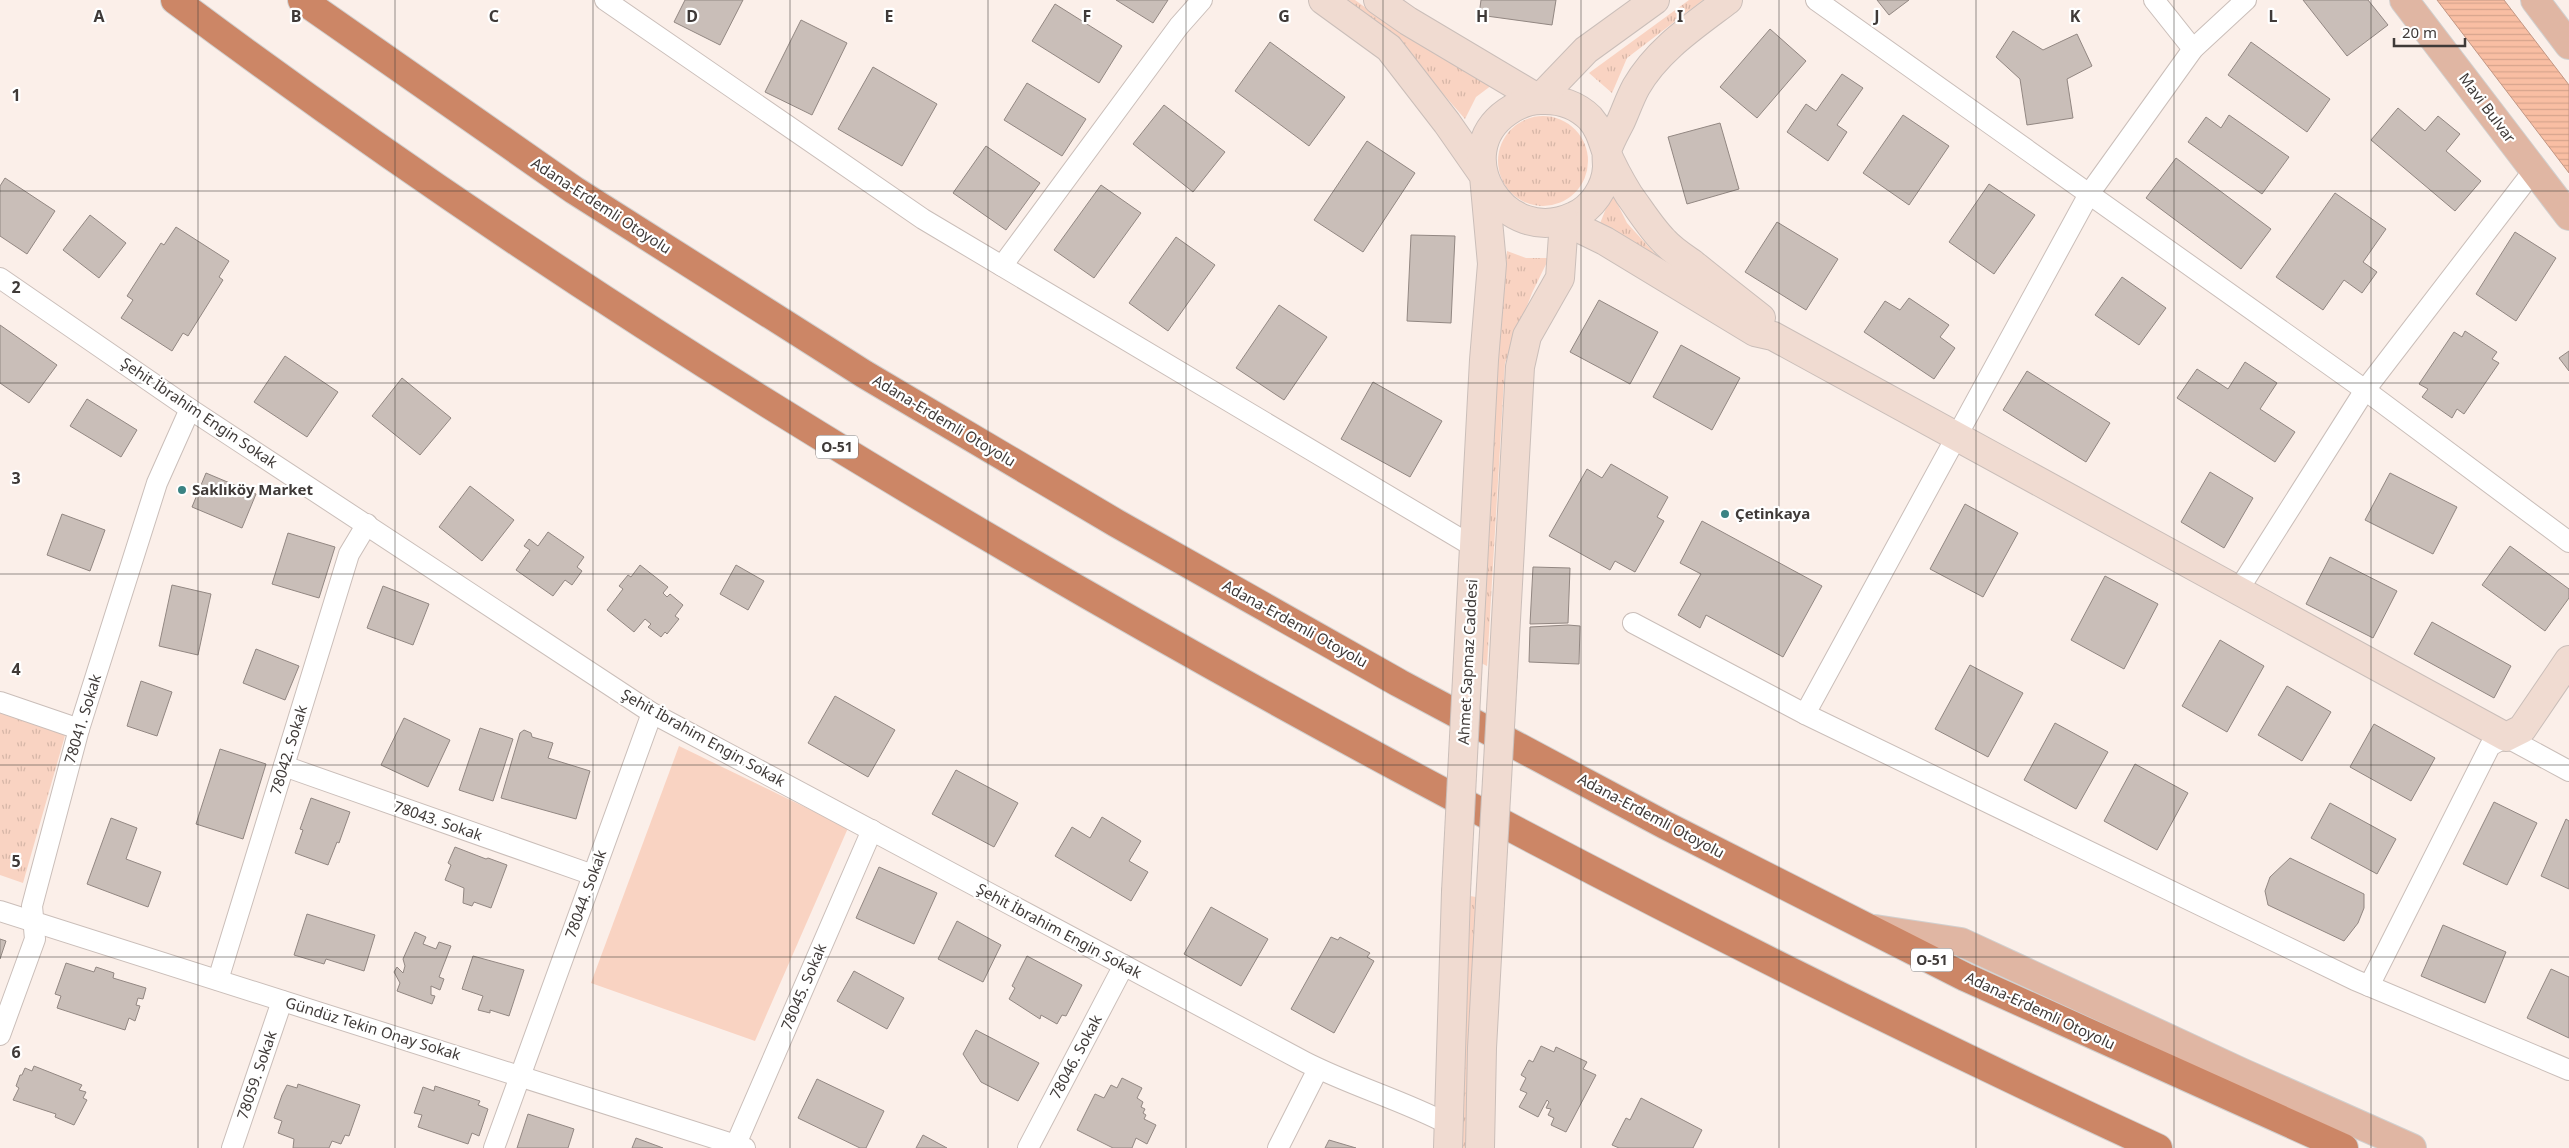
<svg xmlns="http://www.w3.org/2000/svg" width="2569" height="1148" viewBox="0 0 2569 1148" font-family="'Noto Sans',sans-serif">
  <style>
    .grass { fill: url(#grass-tufts) }
    .pitch { fill: #f9d3c2 }
    .water { fill: url(#water-rules); stroke: #c19683 }
    .building { fill: #c9beb8; stroke: #928782 }
    .lines { fill: none; stroke-linecap: round; stroke-linejoin: round }
    .street-casing { stroke: #cabeb9; stroke-width: 22 }
    .secondary-casing { stroke: #cabeb9; stroke-width: 30 }
    .primary-casing { stroke: #d1d0cf; stroke-width: 30 }
    .highway-casing { stroke: #d1d0cf; stroke-width: 30 }
    .street { stroke: #fff; stroke-width: 20 }
    .secondary { stroke: #f0dbd1; stroke-width: 28 }
    .primary { stroke: #e0b6a3; stroke-width: 28 }
    .highway { stroke: #cc8666; stroke-width: 28 }
    .secondary-bridge-casing { stroke: #cabeb9; stroke-width: 30; stroke-linecap: butt }
    .secondary-bridge { stroke: #f0dbd1; stroke-width: 28 }
    .grid { fill: none; stroke: #3f3a38; stroke-width: 1; stroke-opacity: 0.55 }
    .poi-dot { fill: #3a8383; stroke: #fff; stroke-width: 2 }
    .labels { text-anchor: middle; stroke-width: 4.5; stroke-linejoin: round; paint-order: stroke }
    .shield { fill: #fff; stroke: #797574; stroke-width: 1 }
    .shield-label { font-size: 14px; font-weight: bold; fill: #3f3a38 }
    .street-label { font-size: 15px; fill: #3f3a38; stroke: #fff }
    .poi-label { font-size: 15px; font-weight: bold; fill: #3f3a38; stroke: #fff; text-anchor: start }
    .grid-label { font-size: 16px; text-anchor: middle; font-weight: bold; fill: #3f3a38; stroke: #fff; stroke-width: 4.5; stroke-linejoin: round; paint-order: stroke }
  </style>
  <defs>
    <pattern id="grass-tufts" width="24" height="20" patternUnits="userSpaceOnUse" patternTransform="scale(1.25)"><rect width="24" height="20" fill="#f9d3c2"/><path d="M3 7l-1-3M5 7V3M7 7l1-3M15 17l-1-3M17 17v-4M19 17l1-3" fill="none" stroke="#d6b6a7"/></pattern>
    <pattern id="water-rules" width="6" height="5" patternUnits="userSpaceOnUse" patternTransform="scale(1.25)"><rect width="6" height="5" fill="#f9bea3"/><path d="M0 2.5h6" fill="none" stroke="#d6a48d"/></pattern>
  </defs>
  <rect width="100%" height="100%" fill="#fbefe9"/>
  <!-- grass -->
  <g class="grass">
    <polygon points="1340,0 1355,0 1405,36 1496,82 1476,97 1465,119 1399,43"/>
    <polygon points="1689,0 1703,0 1627,58 1612,93 1589,73"/>
    <circle cx="1543" cy="161" r="45"/>
    <polygon points="1612,193 1627,223 1657,256 1599,226"/>
    <polygon points="1507,251 1526,258 1549,258 1532,293 1505,363 1487,666 1481,663 1496,359"/>
    <polygon points="0,705 68,725 23,883 0,875"/>
    <polygon points="1470,896 1476,897 1468,1061 1469,1148 1462,1148 1462,1060"/>
  </g>
  <!-- pitch -->
  <polygon class="pitch" points="679,746 848,828 755,1041 591,983"/>
  <!-- water -->
  <polygon class="water" points="2437,0 2504,0 2569,85 2569,173"/>
  <!-- building -->
  <g class="building">
    <polygon points="685,0 743,0 720,45 674,22"/>
    <polygon points="1116,0 1168,0 1153,23"/>
    <polygon points="1481,0 1556,0 1552,25 1479,15"/>
    <polygon points="1877,0 1909,0 1889,15"/>
    <polygon points="2303,0 2368,0 2388,25 2347,56"/>
    <polygon points="1055,4 1122,46 1099,83 1032,41"/>
    <polygon points="801,20 847,43 812,115 765,92"/>
    <polygon points="1770,29 1806,61 1757,118 1720,87"/>
    <polygon points="2013,31 2043,50 2077,34 2092,66 2067,79 2073,118 2027,125 2020,79 1996,57"/>
    <polygon points="1270,42 1345,97 1309,146 1235,91"/>
    <polygon points="2251,42 2330,99 2307,132 2228,75"/>
    <polygon points="873,67 937,104 902,166 838,129"/>
    <polygon points="1842,74 1863,88 1837,125 1847,132 1828,161 1787,132 1806,104 1816,111"/>
    <polygon points="1027,83 1086,119 1062,156 1004,120"/>
    <polygon points="1164,105 1225,152 1193,192 1133,144"/>
    <polygon points="2398,108 2425,131 2438,116 2460,134 2446,151 2481,181 2455,211 2371,140"/>
    <polygon points="1903,115 1949,146 1909,205 1863,173"/>
    <polygon points="2229,115 2289,157 2262,194 2188,142 2206,117 2221,128"/>
    <polygon points="1720,123 1739,189 1687,204 1668,137"/>
    <polygon points="1367,141 1415,173 1363,252 1314,220"/>
    <polygon points="986,146 1040,183 1006,230 953,193"/>
    <polygon points="2176,158 2271,229 2241,269 2146,198"/>
    <polygon points="5,178 55,211 27,254 0,236 0,186"/>
    <polygon points="1989,184 2035,215 1994,274 1949,242"/>
    <polygon points="1101,185 1141,213 1094,278 1054,250"/>
    <polygon points="2335,193 2386,229 2363,262 2377,272 2362,293 2344,280 2323,310 2276,277"/>
    <polygon points="90,215 126,243 99,278 63,250"/>
    <polygon points="1777,222 1838,259 1806,310 1745,272"/>
    <polygon points="176,227 229,261 219,277 223,280 188,336 183,333 172,351 121,318 133,300 127,296 161,243 164,245"/>
    <polygon points="2515,232 2556,258 2516,321 2476,294"/>
    <polygon points="1411,235 1455,236 1451,323 1407,321"/>
    <polygon points="1176,237 1215,265 1168,331 1129,303"/>
    <polygon points="2122,277 2166,308 2139,345 2095,315"/>
    <polygon points="1909,298 1949,325 1940,337 1955,348 1934,379 1864,332 1885,301 1900,310"/>
    <polygon points="1599,300 1658,332 1630,384 1570,352"/>
    <polygon points="1279,305 1327,337 1284,400 1236,368"/>
    <polygon points="0,325 57,365 29,403 0,383"/>
    <polygon points="2465,331 2497,352 2492,359 2499,363 2464,414 2457,409 2452,418 2422,397 2428,389 2419,384 2454,332 2462,337"/>
    <polygon points="1681,345 1740,378 1712,430 1653,397"/>
    <polygon points="2569,351 2569,371 2559,358"/>
    <polygon points="285,356 338,392 307,437 254,402"/>
    <polygon points="2245,362 2277,383 2260,409 2295,432 2275,462 2177,398 2197,369 2228,389"/>
    <polygon points="2027,371 2110,423 2086,462 2003,410"/>
    <polygon points="402,378 451,418 420,455 372,416"/>
    <polygon points="1373,382 1442,421 1410,477 1341,439"/>
    <polygon points="87,399 137,430 121,457 70,426"/>
    <polygon points="1611,464 1668,497 1657,517 1664,521 1635,572 1615,561 1610,570 1549,536 1587,469 1602,478"/>
    <polygon points="2210,472 2253,498 2224,548 2181,522"/>
    <polygon points="206,473 256,494 242,528 192,507"/>
    <polygon points="2390,473 2457,507 2433,554 2365,520"/>
    <polygon points="470,486 514,520 482,561 439,527"/>
    <polygon points="1965,504 2018,533 1983,597 1930,569"/>
    <polygon points="62,514 105,530 90,571 47,555"/>
    <polygon points="1702,521 1822,586 1783,657 1706,615 1700,628 1678,615 1701,574 1680,563"/>
    <polygon points="548,532 584,557 577,567 582,571 572,585 565,580 553,596 516,570 530,550 524,546 529,539 538,546"/>
    <polygon points="288,533 335,547 319,598 272,584"/>
    <polygon points="2510,546 2569,589 2569,598 2545,631 2482,585"/>
    <polygon points="2330,557 2397,591 2373,638 2306,604"/>
    <polygon points="640,565 668,587 663,593 667,597 670,594 683,605 675,616 679,619 667,634 665,632 661,637 648,627 651,624 645,619 634,632 607,610 623,589 619,586 628,575 631,577"/>
    <polygon points="736,565 764,581 748,610 720,594"/>
    <polygon points="1533,567 1570,568 1568,623 1530,624"/>
    <polygon points="2105,576 2158,604 2124,669 2071,640"/>
    <polygon points="172,585 211,594 198,655 159,646"/>
    <polygon points="383,586 429,604 413,645 367,628"/>
    <polygon points="2432,622 2511,666 2494,698 2414,654"/>
    <polygon points="1568,625 1580,626 1579,664 1529,662 1530,627"/>
    <polygon points="2220,640 2264,666 2227,732 2182,706"/>
    <polygon points="256,649 299,666 285,700 243,683"/>
    <polygon points="1970,665 2023,693 1988,757 1935,729"/>
    <polygon points="141,681 172,692 157,736 127,726"/>
    <polygon points="2287,686 2331,712 2302,761 2258,735"/>
    <polygon points="835,696 895,730 868,777 808,743"/>
    <polygon points="404,718 450,740 428,787 381,765"/>
    <polygon points="2055,723 2108,752 2076,809 2024,780"/>
    <polygon points="2374,724 2435,758 2411,801 2350,767"/>
    <polygon points="480,728 513,739 493,801 459,790"/>
    <polygon points="524,730 531,733 532,737 553,743 548,758 590,771 576,819 501,798 520,733"/>
    <polygon points="220,749 266,764 243,839 196,824"/>
    <polygon points="2135,764 2188,793 2157,850 2104,821"/>
    <polygon points="956,770 1018,803 994,847 932,814"/>
    <polygon points="311,798 350,812 339,843 337,842 328,865 295,853 303,830 300,829"/>
    <polygon points="2494,802 2537,823 2507,885 2463,864"/>
    <polygon points="2330,803 2396,839 2377,874 2311,838"/>
    <polygon points="1102,817 1141,841 1129,861 1148,872 1131,901 1055,856 1072,827 1090,838"/>
    <polygon points="111,818 137,828 126,859 161,872 148,907 87,884"/>
    <polygon points="2566,819 2569,821 2569,889 2541,876"/>
    <polygon points="455,847 486,859 488,858 507,865 491,908 474,902 472,906 463,903 464,888 445,880 451,865 448,863"/>
    <polygon points="2290,858 2364,894 2364,908 2358,923 2344,941 2268,905 2265,891 2270,877"/>
    <polygon points="879,867 937,893 914,944 856,918"/>
    <polygon points="1211,907 1268,939 1241,986 1184,954"/>
    <polygon points="307,914 375,935 364,971 326,959 324,964 294,955"/>
    <polygon points="957,921 1001,945 983,982 938,959"/>
    <polygon points="2443,925 2506,952 2485,1003 2421,976"/>
    <polygon points="415,932 426,937 423,944 436,949 439,942 451,946 439,977 444,979 440,990 431,986 431,995 435,996 432,1004 397,991 400,983 394,972 397,967 403,973 405,966 403,959"/>
    <polygon points="1331,937 1338,940 1340,937 1370,953 1367,957 1374,961 1334,1033 1291,1009"/>
    <polygon points="0,939 6,941 0,959"/>
    <polygon points="473,956 524,970 509,1016 490,1010 490,1013 478,1010 483,996 462,989"/>
    <polygon points="1027,956 1082,985 1066,1016 1062,1015 1057,1024 1041,1015 1040,1019 1009,999 1015,988 1012,986"/>
    <polygon points="66,963 94,972 96,967 114,973 113,978 146,988 143,999 138,998 136,1005 140,1006 135,1021 129,1018 125,1030 57,1008 61,996 55,994"/>
    <polygon points="2551,969 2569,977 2569,1038 2527,1018"/>
    <polygon points="854,971 904,998 887,1029 837,1001"/>
    <polygon points="976,1030 1039,1063 1018,1101 981,1082 963,1054"/>
    <polygon points="1541,1046 1554,1052 1556,1047 1587,1062 1583,1069 1596,1075 1566,1132 1551,1125 1554,1118 1548,1115 1551,1109 1546,1108 1549,1102 1547,1100 1538,1117 1519,1107 1527,1093 1520,1090 1526,1078 1521,1075 1529,1060 1533,1062"/>
    <polygon points="34,1066 82,1085 79,1090 86,1092 83,1098 87,1100 74,1125 55,1117 56,1114 13,1100 19,1088 16,1086 20,1075 22,1075 25,1068 32,1071"/>
    <polygon points="1122,1078 1142,1088 1137,1098 1143,1102 1141,1107 1145,1109 1143,1113 1146,1115 1144,1119 1156,1125 1147,1144 1136,1138 1132,1148 1113,1148 1077,1130 1095,1094 1104,1098 1111,1085 1117,1088"/>
    <polygon points="817,1079 884,1111 866,1148 860,1148 798,1118"/>
    <polygon points="298,1084 360,1105 349,1136 345,1135 341,1144 332,1141 329,1148 293,1148 294,1139 278,1133 282,1121 274,1118 282,1095 287,1085 297,1088"/>
    <polygon points="435,1086 480,1101 478,1105 488,1109 479,1136 472,1133 468,1144 418,1127 422,1115 414,1113 423,1087 434,1091"/>
    <polygon points="1641,1098 1702,1130 1693,1148 1619,1148 1612,1145 1626,1118 1630,1120"/>
    <polygon points="528,1114 574,1129 568,1148 517,1148"/>
    <polygon points="923,1135 947,1148 916,1148"/>
    <polygon points="636,1138 663,1148 632,1148"/>
    <polygon points="1329,1140 1356,1148 1325,1148"/>
  </g>
  <g class="lines">
    <defs>
      <g id="street">
        <polyline points="605,0 923,219 1474,547"/>
        <polyline points="1816,0 2365,390 2569,542"/>
        <polyline points="2154,0 2193,49"/>
        <polyline points="1002,266 1179,26 1202,0"/>
        <path d="M0,278L190,409L652,713L1305,1062C1352,1086 1402,1100 1448,1124"/>
        <polyline points="2237,592 2365,390 2534,170"/>
        <polyline points="1633,623 1805,714 2355,980 2569,1070"/>
        <polyline points="0,702 79,729"/>
        <polyline points="1805,714 2089,194 2193,49 2246,0"/>
        <polyline points="284,766 593,875"/>
        <polyline points="0,911 745,1148"/>
        <polyline points="218,980 349,554 367,524"/>
        <polyline points="2369,986 2490,746 2506,737 2569,771"/>
        <polyline points="0,1035 35,939 32,906 79,729 157,483 190,409"/>
        <polyline points="736,1144 872,830"/>
        <polyline points="232,1148 282,1001"/>
        <polyline points="494,1148 652,713"/>
        <polyline points="1028,1148 1124,965"/>
        <polyline points="1278,1148 1318,1069"/>
      </g>
      <g id="secondary">
        <polyline points="1323,0 1389,48 1447,123 1484,176 1492,264 1484,360 1468,659"/>
        <polyline points="1378,0 1408,21 1539,99"/>
        <path d="M1728,0C1695,25 1657,50 1636,87C1630,98 1626,110 1621,121C1616,131 1610,141 1607,151C1606,156 1607,162 1607,167C1606,188 1592,208 1574,216C1504,249 1447,154 1507,112C1517,105 1529,100 1541,100C1559,99 1577,105 1590,118C1599,128 1602,139 1606,151C1612,166 1621,182 1629,195C1640,210 1651,228 1664,241C1672,250 1683,257 1693,264C1715,282 1738,300 1761,318"/>
        <polyline points="1539,99 1586,50 1655,0"/>
        <polyline points="1564,221 1605,241 1755,332 1773,336 2506,737 2522,729 2569,660"/>
        <polyline points="1503,674 1520,367 1527,336 1560,278 1564,221"/>
        <polyline points="1448,1148 1456,892"/>
        <polyline points="1480,1148 1482,1048 1490,903"/>
      </g>
      <g id="primary">
        <polyline points="2404,0 2569,216"/>
        <polyline points="2535,0 2569,45"/>
        <polyline points="1875,929 1961,942 2241,1072 2412,1148"/>
      </g>
      <g id="highway">
        <path d="M175,0C560,288 972,538 1395,766C1646,901 1900,1029 2158,1148"/>
        <polyline points="302,0 574,190 864,374 1116,523 1399,683 1665,825 1965,977 2344,1148"/>
      </g>
    </defs>
    <!-- street casing -->
    <use href="#street" class="street-casing"/>
    <!-- secondary casing -->
    <use href="#secondary" class="secondary-casing"/>
    <!-- primary casing -->
    <use href="#primary" class="primary-casing"/>
    <!-- highway casing -->
    <use href="#highway" class="highway-casing"/>
    <!-- street -->
    <use href="#street" class="street"/>
    <!-- secondary -->
    <use href="#secondary" class="secondary"/>
    <!-- primary -->
    <use href="#primary" class="primary"/>
    <!-- highway -->
    <use href="#highway" class="highway"/>
    <defs>
      <g id="secondary-bridge">
        <polyline points="1456,892 1468,659"/>
        <polyline points="1490,903 1503,674"/>
      </g>
    </defs>
    <!-- secondary-bridge casing -->
    <use href="#secondary-bridge" class="secondary-bridge-casing"/>
    <!-- secondary-bridge -->
    <use href="#secondary-bridge" class="secondary-bridge"/>
  </g>
  <!-- grid -->
  <path class="grid" d="M198,0V1148M395,0V1148M593,0V1148M790,0V1148M988,0V1148M1186,0V1148M1383,0V1148M1581,0V1148M1779,0V1148M1976,0V1148M2174,0V1148M2371,0V1148M0,191H2569M0,383H2569M0,574H2569M0,765H2569M0,957H2569"/>
  <!-- markers -->
  <g class="poi-dot">
    <circle cx="182" cy="490" r="5"/>
    <circle cx="1725" cy="514" r="5"/>
  </g>
  <g class="labels">
    <!-- shield labels -->
    <g class="shield">
      <rect x="816" y="435.5" width="42" height="23" rx="4"/>
      <rect x="1911" y="948.5" width="42" height="23" rx="4"/>
    </g>
    <g class="shield-label">
      <text x="837" y="452">O-51</text>
      <text x="1932" y="965">O-51</text>
    </g>
    <!-- street labels -->
    <g class="street-label">
      <text transform="translate(2487 108) rotate(53)" y="5">Mavi Bulvar</text>
      <text transform="translate(601 206) rotate(33)" y="5">Adana-Erdemli Otoyolu</text>
      <text transform="translate(199 413) rotate(34)" y="5">Şehit İbrahim Engin Sokak</text>
      <text transform="translate(944 421) rotate(31)" y="5">Adana-Erdemli Otoyolu</text>
      <text transform="translate(1295 624) rotate(29)" y="5">Adana-Erdemli Otoyolu</text>
      <text transform="translate(1468 662) rotate(-87)" y="5">Ahmet Sapmaz Caddesi</text>
      <text transform="translate(83 719) rotate(-73)" y="5">78041. Sokak</text>
      <text transform="translate(703 738) rotate(29)" y="5">Şehit İbrahim Engin Sokak</text>
      <text transform="translate(289 750) rotate(-73)" y="5">78042. Sokak</text>
      <text transform="translate(1651 816) rotate(28)" y="5">Adana-Erdemli Otoyolu</text>
      <text transform="translate(438 821) rotate(19)" y="5">78043. Sokak</text>
      <text transform="translate(586 894) rotate(-70)" y="5">78044. Sokak</text>
      <text transform="translate(1059 931) rotate(28)" y="5">Şehit İbrahim Engin Sokak</text>
      <text transform="translate(804 987) rotate(-67)" y="5">78045. Sokak</text>
      <text transform="translate(2040 1011) rotate(25)" y="5">Adana-Erdemli Otoyolu</text>
      <text transform="translate(373 1029) rotate(17)" y="5">Gündüz Tekin Onay Sokak</text>
      <text transform="translate(1076 1057) rotate(-62)" y="5">78046. Sokak</text>
      <text transform="translate(257 1075) rotate(-71)" y="5">78059. Sokak</text>
    </g>
    <!-- poi labels -->
    <g class="poi-label">
      <text x="192" y="495">Saklıköy Market</text>
      <text x="1735" y="519">Çetinkaya</text>
    </g>
  </g>
  <g class="grid-label">
    <text x="99" y="22">A</text>
    <text x="296" y="22">B</text>
    <text x="494" y="22">C</text>
    <text x="692" y="22">D</text>
    <text x="889" y="22">E</text>
    <text x="1087" y="22">F</text>
    <text x="1284" y="22">G</text>
    <text x="1482" y="22">H</text>
    <text x="1680" y="22">I</text>
    <text x="1877" y="22">J</text>
    <text x="2075" y="22">K</text>
    <text x="2273" y="22">L</text>
    <text x="16" y="101">1</text>
    <text x="16" y="293">2</text>
    <text x="16" y="484">3</text>
    <text x="16" y="675">4</text>
    <text x="16" y="867">5</text>
    <text x="16" y="1058">6</text>
  </g>
  <!-- scale -->
  <path d="M2394 38v8h71v-8" fill="none" stroke="#3f3a38" stroke-width="2.5"/>
  <text x="2402" y="38" font-size="15" fill="#3f3a38" stroke="#ffffff" stroke-width="4" paint-order="stroke">20 m</text>
</svg>
